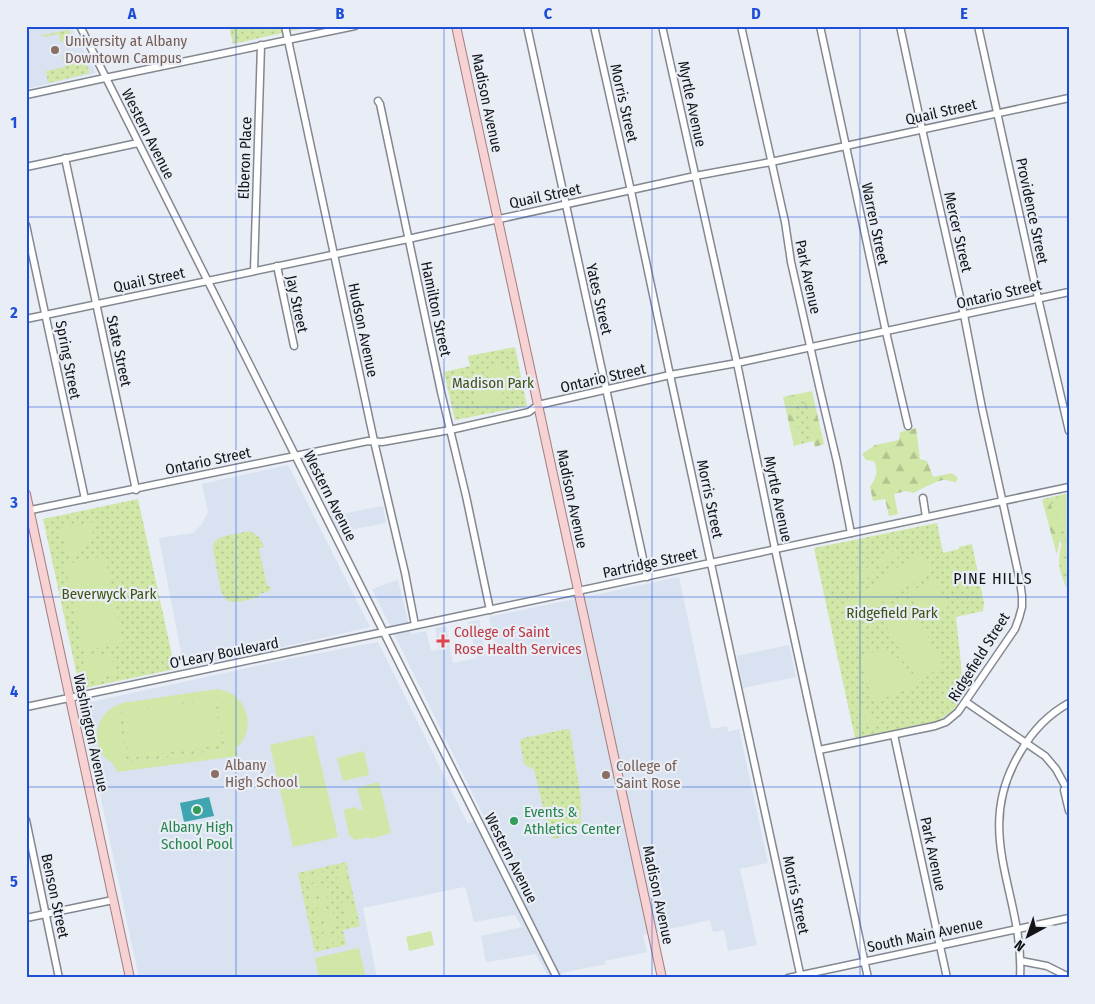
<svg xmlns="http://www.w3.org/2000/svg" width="1095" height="1004" viewBox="0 0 1095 1004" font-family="'Fira Sans Condensed',sans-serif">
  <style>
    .built { fill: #d8e2f1 }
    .green { fill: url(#green-dots) }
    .forest { fill: url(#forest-firs) }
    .wetland { fill: url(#wetland-marsh) }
    .pitch { fill: #d0e7a7; fill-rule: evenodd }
    .water { fill: #3ea5b1 }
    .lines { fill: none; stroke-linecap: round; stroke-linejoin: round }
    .minor-casing { stroke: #838890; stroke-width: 9 }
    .major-casing { stroke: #a37c7e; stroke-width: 10 }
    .minor { stroke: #fff; stroke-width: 6 }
    .major { stroke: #f7d2d3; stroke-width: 8 }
    .grid { fill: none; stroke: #1d4ed8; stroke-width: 1; stroke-opacity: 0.55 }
    .education-dot { fill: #8d6e63; stroke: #e8edf6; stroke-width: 2 }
    .health-dot { fill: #e0444e; stroke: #e8edf6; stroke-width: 2 }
    .leisure-dot { fill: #2e9e5b; stroke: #e8edf6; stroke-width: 2 }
    .labels { text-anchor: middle; stroke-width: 4.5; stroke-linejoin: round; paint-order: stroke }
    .education-label { font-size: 15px; fill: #785e54; stroke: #e8edf6; text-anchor: start }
    .street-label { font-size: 15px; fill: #121417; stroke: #e8edf6 }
    .park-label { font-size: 15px; fill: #415313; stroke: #e8edf6 }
    .health-label { font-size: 15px; fill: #be3a42; stroke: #e8edf6; text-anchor: start }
    .leisure-label { font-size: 15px; fill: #27864d; stroke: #e8edf6; text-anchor: start }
    .neighbourhood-label { font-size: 16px; letter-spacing: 1px; fill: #121417; stroke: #e8edf6 }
    .neatline { fill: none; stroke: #1d4ed8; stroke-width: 2 }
    .grid-label { font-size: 16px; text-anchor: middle; font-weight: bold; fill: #1d4ed8 }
  </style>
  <defs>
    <pattern id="green-dots" width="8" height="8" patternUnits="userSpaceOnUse" patternTransform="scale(1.25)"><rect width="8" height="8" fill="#d0e7a7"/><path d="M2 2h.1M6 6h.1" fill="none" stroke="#b2c58f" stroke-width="1.8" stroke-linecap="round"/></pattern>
    <pattern id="forest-firs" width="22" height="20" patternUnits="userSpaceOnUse" patternTransform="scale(1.25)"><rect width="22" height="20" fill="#d0e7a7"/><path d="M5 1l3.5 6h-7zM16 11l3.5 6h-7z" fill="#b2c58f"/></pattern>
    <pattern id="wetland-marsh" width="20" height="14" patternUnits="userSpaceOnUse" patternTransform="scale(1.25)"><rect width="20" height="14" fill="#d0e7a7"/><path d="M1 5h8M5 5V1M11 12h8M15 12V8" fill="none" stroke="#b2c58f"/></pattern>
  </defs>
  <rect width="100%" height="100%" fill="#e8edf6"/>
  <!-- built -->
  <g class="built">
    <polygon points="26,26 71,26 96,73 26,89"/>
    <polygon points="288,465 370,627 261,652 184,668 159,538 193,533 202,524 208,512 202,484"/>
    <polygon points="383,506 386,523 339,532 331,516"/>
    <polygon points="679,577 711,729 727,726 728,732 739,729 768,863 740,869 757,945 728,951 724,930 713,932 710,920 643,935 647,952 605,961 606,964 561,973 563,978 542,978 548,976 536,954 486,962 481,936 522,927 515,915 474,922 466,889 464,887 363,908 377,978 139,978 81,704 289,659 378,642 468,824 484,817 372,589 398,580 411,634 426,631 431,651 439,650 435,628 446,626 453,663 477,658 468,622 479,620 486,656 498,654 489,617"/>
    <polygon points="789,645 796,677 743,688 737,656"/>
  </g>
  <!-- green -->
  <g class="green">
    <polygon points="229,26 314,26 233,44"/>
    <polygon points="69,30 73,40 60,42 59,34 43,37 42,35"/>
    <polygon points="80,54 84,59 90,73 48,83 46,71 65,67 63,56"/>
    <polygon points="515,347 527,406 455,420 444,372 470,366 468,356"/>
    <polygon points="805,400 814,441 801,444 792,403"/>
    <polygon points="1069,493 1069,561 1043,499"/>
    <polygon points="138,499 175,669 80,689 43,519"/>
    <polygon points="937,523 943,553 959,549 959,547 972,544 984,603 983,611 956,617 961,663 962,682 959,702 955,708 951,712 938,721 855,738 814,548"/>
    <path d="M250,531L259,537L264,547L259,548L267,586H271V589L267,592L259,594V597C252,599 235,604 229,601C224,599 223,595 221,591L213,549C213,546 213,544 215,542C220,535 242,533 250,531Z"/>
    <polygon points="217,697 225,748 221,750 129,763 126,762 118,712"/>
    <polygon points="566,729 569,730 570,730 581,798 581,823 574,826 566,835 555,839 552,838 547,824 534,770 524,764 520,741 524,738"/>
    <polygon points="346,862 360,926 343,930 346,945 315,952 298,873"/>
  </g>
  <!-- forest -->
  <g class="forest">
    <polygon points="812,391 824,444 815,447 804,400 792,403 801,444 794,446 783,397"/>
    <path d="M916,428L920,459L927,461L933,477L952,473L958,478L956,482C951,482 949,480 944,480C938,480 919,490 914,493L906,491L894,494L898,514L889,516L885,499L873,501L870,487C876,477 879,473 874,461L866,460L862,454L875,445L899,440L900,432Z"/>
    <polygon points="1049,499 1061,536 1057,555 1042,500"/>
  </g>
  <!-- wetland -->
  <path class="wetland" d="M1063,540L1069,541V593C1059,571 1056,564 1063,540Z"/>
  <!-- pitch -->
  <g class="pitch">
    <polygon points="498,363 515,374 491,410 474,399"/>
    <polygon points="1069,495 1069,529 1059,526 1052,499"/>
    <path d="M95,522C93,538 86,551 71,559L60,531L62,527Z"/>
    <polygon points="894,551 898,557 881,569 877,562"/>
    <polygon points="919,552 932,570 909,586 897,568"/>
    <polygon points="105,556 123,643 83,651 65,564"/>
    <polygon points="869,567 874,573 857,585 852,578"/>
    <polygon points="896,568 908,586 897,594 884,576"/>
    <polygon points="883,577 896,594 885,602 872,585"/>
    <path d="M931,580L936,582L948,607L928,618C918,613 914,603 909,593Z"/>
    <polygon points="871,586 883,604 872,611 860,594"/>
    <polygon points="859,594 871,612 860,619 848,602"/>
    <polygon points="906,599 944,666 918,681 880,615"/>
    <path d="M883,651C901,655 909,670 916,686L879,700L873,697L859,658L866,653Z"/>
    <path d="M99,653C111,656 115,662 118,674L91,680L87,677L82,655Z"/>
    <path d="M217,689C225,691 234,693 239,700C251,714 251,736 236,748L238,756L117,772C114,761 105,760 100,751C98,747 98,743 97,739C96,721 106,709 122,703ZM217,697L225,748L221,750L129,763L126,762L118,712Z"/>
    <polygon points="215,699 222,745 129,758 122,712"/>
    <polygon points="857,706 859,706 866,711 875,715 877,721 875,724 859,726"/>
    <polygon points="314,735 338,837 293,847 270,745"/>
    <polygon points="364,751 369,775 343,781 337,758"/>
    <polygon points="379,782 391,833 370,839 369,837 355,840 349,835 344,810 354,807 363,811 357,788"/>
    <polygon points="345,870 349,889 340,891 336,872"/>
    <polygon points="324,872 326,880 307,884 305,876"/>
    <polygon points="327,885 328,893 309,897 307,889"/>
    <polygon points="329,897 331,905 312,909 310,901"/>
    <polygon points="351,901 355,920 347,922 342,902"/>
    <polygon points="332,909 334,917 315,922 313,914"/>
    <polygon points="334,921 336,929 317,934 315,926"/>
    <polygon points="431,931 434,945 409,951 406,937"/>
    <polygon points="337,933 339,941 320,946 318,938"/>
    <polygon points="359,948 366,978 319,978 315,958"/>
  </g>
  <!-- water -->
  <polygon class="water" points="209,797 214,816 184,822 180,803"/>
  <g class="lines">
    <defs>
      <g id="minor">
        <polyline points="80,26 557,978"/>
        <polyline points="285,26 374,441 405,573 415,625"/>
        <polyline points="527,26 647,577"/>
        <polyline points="594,26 631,191 670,375 801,978"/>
        <polyline points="662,26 737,363 775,549 868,978"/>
        <polyline points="741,26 785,222 791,262 820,390 837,462 851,533"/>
        <polyline points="820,26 886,332 908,426"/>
        <polyline points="978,26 1038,298 1069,431"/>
        <polyline points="26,95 105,78 355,26"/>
        <polyline points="378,101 380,104 441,392 466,496 490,610"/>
        <polyline points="65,158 136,490"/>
        <polyline points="26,167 138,143"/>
        <polyline points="26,225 85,499"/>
        <polyline points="277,266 294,346"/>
        <polyline points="254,271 261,45"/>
        <polyline points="26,319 408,239 695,176 771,162 1069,98"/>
        <polyline points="923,498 926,517"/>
        <polyline points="26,511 368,441 382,442 450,430 529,412 538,405 670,375 737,363 1069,292"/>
        <polyline points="966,702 1045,756 1056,769 1069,793"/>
        <path d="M26,707C374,635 721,560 1069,487"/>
        <polyline points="894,735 947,978"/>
        <polyline points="819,750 935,726 946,722 958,712 1015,629 1019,618 1022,607 1022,596 1020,581 982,408 964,315 922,129 900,26"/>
        <polyline points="1064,790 1069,811"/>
        <polyline points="26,820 59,978"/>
        <polyline points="26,918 113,900"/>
        <polyline points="1021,961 1047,966 1069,977"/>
        <polyline points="788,978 1069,918"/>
        <path d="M1020,978C1025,895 970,833 1021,751C1032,732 1049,714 1069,703"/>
      </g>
      <g id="major">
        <polyline points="456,26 662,978"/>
        <polyline points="26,494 130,978"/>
      </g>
    </defs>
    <!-- minor casing -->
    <use href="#minor" class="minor-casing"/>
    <!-- major casing -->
    <use href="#major" class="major-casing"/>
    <!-- minor -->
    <use href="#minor" class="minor"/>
    <!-- major -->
    <use href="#major" class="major"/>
  </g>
  <!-- grid -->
  <path class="grid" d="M236,26V978M444,26V978M652,26V978M860,26V978M26,217H1069M26,407H1069M26,597H1069M26,787H1069"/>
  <!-- markers -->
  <g class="education-dot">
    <circle cx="55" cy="50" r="5"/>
    <circle cx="215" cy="774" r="5"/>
    <circle cx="606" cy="775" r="5"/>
  </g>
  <path class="health-dot" d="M440.5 633.5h5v5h5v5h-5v5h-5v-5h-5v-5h5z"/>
  <g class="leisure-dot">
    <circle cx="197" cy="810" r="5"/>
    <circle cx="514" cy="821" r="5"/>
  </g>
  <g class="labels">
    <!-- education labels -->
    <g class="education-label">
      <text x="65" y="46">University at Albany<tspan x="65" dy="17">Downtown Campus</tspan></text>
      <text x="225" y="770">Albany<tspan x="225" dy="17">High School</tspan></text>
      <text x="616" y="771">College of<tspan x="616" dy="17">Saint Rose</tspan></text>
    </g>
    <!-- street labels -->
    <g class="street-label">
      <text transform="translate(487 103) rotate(78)" y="5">Madison Avenue</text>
      <text transform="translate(624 103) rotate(77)" y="5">Morris Street</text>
      <text transform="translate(692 104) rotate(78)" y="5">Myrtle Avenue</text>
      <text transform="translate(941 112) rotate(-13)" y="5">Quail Street</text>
      <text transform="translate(148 134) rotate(63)" y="5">Western Avenue</text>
      <text transform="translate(245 158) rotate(-88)" y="5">Elberon Place</text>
      <text transform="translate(545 196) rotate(-12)" y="5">Quail Street</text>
      <text transform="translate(1032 211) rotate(78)" y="5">Providence Street</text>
      <text transform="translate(875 224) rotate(78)" y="5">Warren Street</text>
      <text transform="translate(958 232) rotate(77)" y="5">Mercer Street</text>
      <text transform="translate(808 277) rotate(78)" y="5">Park Avenue</text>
      <text transform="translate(149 280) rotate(-12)" y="5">Quail Street</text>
      <text transform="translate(999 294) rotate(-13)" y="5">Ontario Street</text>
      <text transform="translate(599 299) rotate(77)" y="5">Yates Street</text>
      <text transform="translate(297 304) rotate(78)" y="5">Jay Street</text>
      <text transform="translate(436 309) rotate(78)" y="5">Hamilton Street</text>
      <text transform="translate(363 330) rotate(78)" y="5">Hudson Avenue</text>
      <text transform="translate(119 351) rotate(78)" y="5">State Street</text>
      <text transform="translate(68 360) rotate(79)" y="5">Spring Street</text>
      <text transform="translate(603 378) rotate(-13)" y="5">Ontario Street</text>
      <text transform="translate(208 461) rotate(-12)" y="5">Ontario Street</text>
      <text transform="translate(330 496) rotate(63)" y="5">Western Avenue</text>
      <text transform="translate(572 499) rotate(78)" y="5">Madison Avenue</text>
      <text transform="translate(710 499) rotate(78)" y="5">Morris Street</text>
      <text transform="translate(778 499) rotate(78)" y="5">Myrtle Avenue</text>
      <text transform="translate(650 563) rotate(-12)" y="5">Partridge Street</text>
      <text transform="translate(224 653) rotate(-11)" y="5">O'Leary Boulevard</text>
      <text transform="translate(979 657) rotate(-58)" y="5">Ridgefield Street</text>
      <text transform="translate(91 733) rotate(78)" y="5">Washington Avenue</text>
      <text transform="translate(933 854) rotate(78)" y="5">Park Avenue</text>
      <text transform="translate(511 858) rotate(63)" y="5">Western Avenue</text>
      <text transform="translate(658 895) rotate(78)" y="5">Madison Avenue</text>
      <text transform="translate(796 895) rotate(78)" y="5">Morris Street</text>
      <text transform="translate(55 896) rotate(78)" y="5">Benson Street</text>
      <text transform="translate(925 935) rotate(-12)" y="5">South Main Avenue</text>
    </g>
    <!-- park labels -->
    <g class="park-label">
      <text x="493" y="388">Madison Park</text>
      <text x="109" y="599">Beverwyck Park</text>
      <text x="892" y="618">Ridgefield Park</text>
    </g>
    <!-- health labels -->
    <g class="health-label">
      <text x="454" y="637">College of Saint<tspan x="454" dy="17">Rose Health Services</tspan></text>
    </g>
    <!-- leisure labels -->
    <g class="leisure-label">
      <text x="524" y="817">Events &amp;<tspan x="524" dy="17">Athletics Center</tspan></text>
      <text x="197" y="832" text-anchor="middle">Albany High<tspan x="197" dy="17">School Pool</tspan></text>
    </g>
    <!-- neighbourhood labels -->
    <g class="neighbourhood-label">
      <text x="993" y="584">PINE HILLS</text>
    </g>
  </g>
  <!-- border -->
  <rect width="1095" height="1004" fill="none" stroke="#e8edf6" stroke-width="55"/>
  <!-- north arrow -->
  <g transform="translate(1028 936) rotate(220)" stroke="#e8edf6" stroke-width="4" paint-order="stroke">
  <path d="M0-4L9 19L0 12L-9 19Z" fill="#121417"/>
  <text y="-8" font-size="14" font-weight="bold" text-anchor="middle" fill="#121417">N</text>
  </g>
  <rect x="28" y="28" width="1040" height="948" class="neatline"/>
  <g class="grid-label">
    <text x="132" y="19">A</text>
    <text x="340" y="19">B</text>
    <text x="548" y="19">C</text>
    <text x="756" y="19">D</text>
    <text x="964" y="19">E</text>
    <text x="14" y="128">1</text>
    <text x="14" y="318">2</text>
    <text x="14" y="508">3</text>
    <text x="14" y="697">4</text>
    <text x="14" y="887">5</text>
  </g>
</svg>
